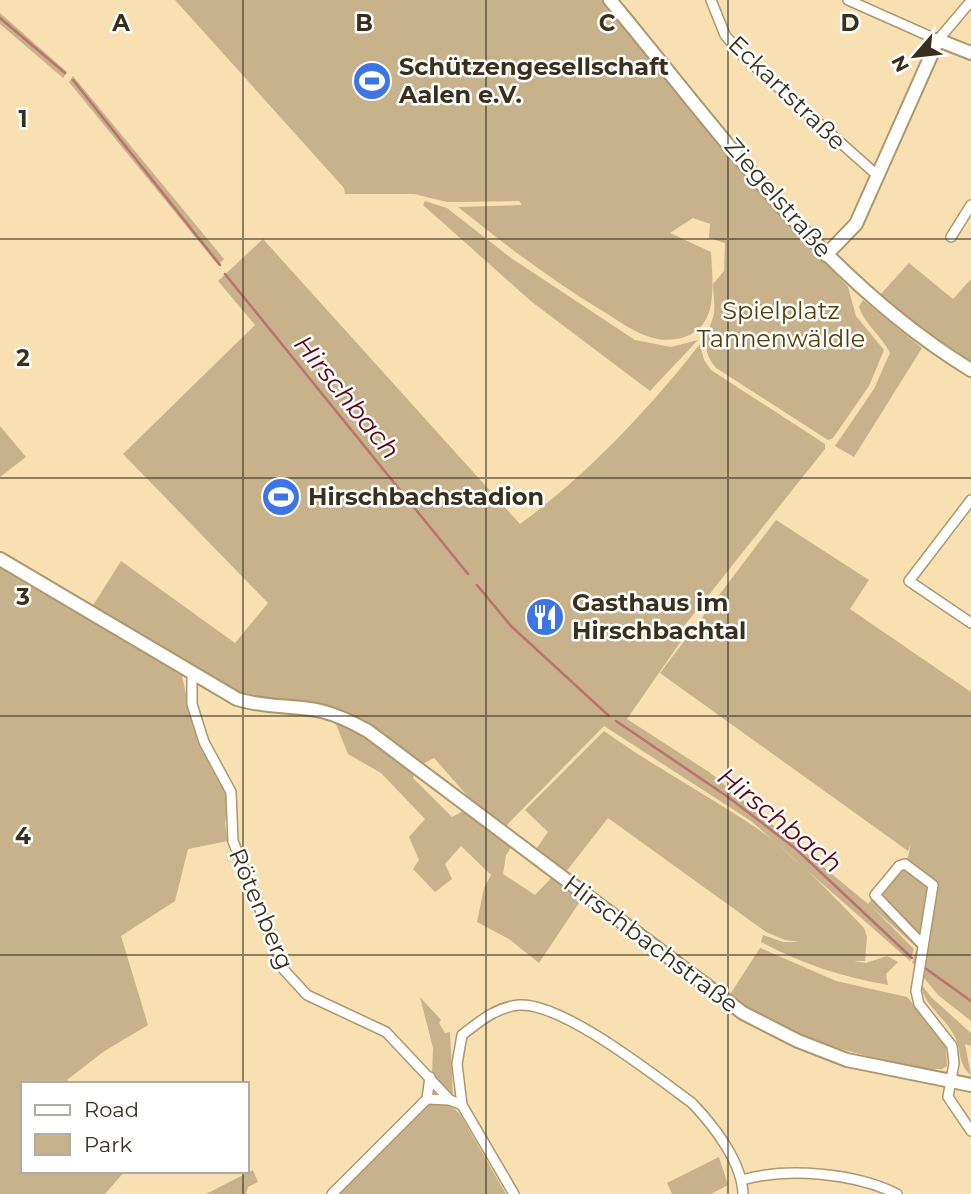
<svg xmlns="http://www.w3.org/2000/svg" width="971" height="1194" viewBox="0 0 971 1194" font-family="Montserrat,sans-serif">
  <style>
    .green { fill: #c7b28b; fill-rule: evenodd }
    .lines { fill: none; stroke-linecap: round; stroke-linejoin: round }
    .stream { stroke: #bc726f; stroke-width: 2.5 }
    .street-casing { stroke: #ae976c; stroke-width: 12 }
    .secondary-casing { stroke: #ae976c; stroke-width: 16 }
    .street { stroke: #fff; stroke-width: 9 }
    .secondary { stroke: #fff; stroke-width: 12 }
    .grid { fill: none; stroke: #382f1d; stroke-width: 2; stroke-opacity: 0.55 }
    .labels { text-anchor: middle; stroke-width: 5; stroke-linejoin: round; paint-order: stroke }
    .poi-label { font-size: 24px; font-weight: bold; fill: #382f1d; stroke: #fff; text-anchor: start }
    .street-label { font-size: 24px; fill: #382f1d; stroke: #fff }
    .park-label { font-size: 24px; fill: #563e07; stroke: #fff }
    .water-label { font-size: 26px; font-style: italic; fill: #610110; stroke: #fff }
    .grid-label { font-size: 23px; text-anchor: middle; font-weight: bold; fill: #382f1d; stroke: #fff; stroke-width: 5; stroke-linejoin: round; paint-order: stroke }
  </style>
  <rect width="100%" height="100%" fill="#f8e0b3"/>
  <!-- green -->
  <g class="green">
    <path d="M175,0H603L788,223L848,287L856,316L884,350L869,386L833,438L828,440L716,368C700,349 707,338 713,317C716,307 713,294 713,284L724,271L725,243L709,238L710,224L693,218L670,233L711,252C712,271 716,304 705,321C695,338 672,343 653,338C634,333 618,320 601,310C550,279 504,244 458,207L522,205L519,201L447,202L414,194H345L344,188Z"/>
    <polygon points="0,13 67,72 63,78 0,24"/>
    <polygon points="73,76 224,259 218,265 69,82"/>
    <polygon points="425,201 447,208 511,258 635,340 671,347 698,340 650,391 532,302 423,205"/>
    <path d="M263,239L520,524C587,475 649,409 700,344L704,360L711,370L825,444V449L680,631L670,623L684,637L627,719L709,772L868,904L908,857L911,843L908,851L660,673L776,520L869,580L850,609L971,692V1021L938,995L920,973L922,968L912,963L917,948L871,906L914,949L910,961L751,821L604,726L501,831L515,842L506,855L503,874L535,895L556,873L532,855L548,832L525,810L604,731C650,764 700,791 749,823C786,847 833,895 864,928L867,937L865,961H854L866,963L887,956L898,962L886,974L888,985C842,977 802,964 761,942L763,935L783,942H800L785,940L766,932L608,818L562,877L585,894L539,963L509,939L477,922L484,888L491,875L461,846L445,864L452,879L435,892L413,869L419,860L409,837L425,819L381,773L348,754L335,722L320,711L242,697L92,607L121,561L235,643L268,603L123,454L255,325L218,281ZM434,758L472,801L469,808L452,817L413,778L417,767Z"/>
    <polygon points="909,263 953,299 971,279 971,361 925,331 880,295"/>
    <path d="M863,300L922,348L854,457L835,446L874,389L890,353C882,336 865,325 859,307Z"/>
    <polygon points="0,426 26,457 0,477"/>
    <polygon points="0,566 181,671 189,708 223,786 228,803 225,824 228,841 188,849 175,901 121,936 148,1025 103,1052 67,1080 72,1084 23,1084 23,1171 125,1171 105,1194 0,1194"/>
    <path d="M760,948L836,981L907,997L941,1037L946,1048L947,1066L942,1069H929C854,1055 794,1040 729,996Z"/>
    <path d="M920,983L932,998L971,1033V1046L965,1044L971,1075C957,1064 962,1049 954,1035C943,1015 924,1006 920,983Z"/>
    <polygon points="420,997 441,1020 439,1023 445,1033 450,1032 453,1097 432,1074 433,1048"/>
    <polygon points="428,1104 449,1104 460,1114 506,1194 334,1194 365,1161"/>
    <polygon points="719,1157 728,1185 711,1194 672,1194 667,1183"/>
    <polygon points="253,1170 258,1182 248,1187 246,1194 206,1194"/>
  </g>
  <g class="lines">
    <!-- stream -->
    <g class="stream">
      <polyline points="0,18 65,73"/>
      <polyline points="73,80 220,265"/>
      <polyline points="225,274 468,574"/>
      <polyline points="477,585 511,626 609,716"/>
      <polyline points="616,721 728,797 796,849 912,958"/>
      <polyline points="925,968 971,1001"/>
    </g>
    <defs>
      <g id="street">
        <polyline points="711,0 725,35 740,53 878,176"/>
        <polyline points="848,0 938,40 971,1"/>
        <polyline points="951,237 971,205"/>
        <polyline points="971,500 909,581 971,623"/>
        <polyline points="192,672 192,704 204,742 231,792 233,841 284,970 307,995 386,1032 450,1100 462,1105"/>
        <polyline points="922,944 875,895 899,866 905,864 933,885 932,891 916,991 919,1004 952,1046 954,1063 948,1097 971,1131"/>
        <polyline points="427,1099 450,1100"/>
        <path d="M742,1180C787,1167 855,1173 897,1194"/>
        <polyline points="332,1194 427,1099 430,1077"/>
        <path d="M514,1194L462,1105L457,1064L462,1035C479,1022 496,1007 519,1005C562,1002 655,1076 692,1103C714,1126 742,1162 743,1194"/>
      </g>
      <g id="secondary">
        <path d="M610,0C719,131 823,280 971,370"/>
        <polyline points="826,255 856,224 938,40 971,53"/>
        <path d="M0,559L237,699C265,708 293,705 321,711C338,715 352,722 368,731L743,1013L798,1041L847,1060L971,1085"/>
      </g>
    </defs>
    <!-- street casing -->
    <use href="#street" class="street-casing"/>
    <!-- secondary casing -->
    <use href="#secondary" class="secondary-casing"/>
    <!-- street -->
    <use href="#street" class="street"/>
    <!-- secondary -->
    <use href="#secondary" class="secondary"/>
  </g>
  <!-- grid -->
  <path class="grid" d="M243,0V1084M486,0V1194M728,0V1194M0,239H971M0,478H971M0,716H971M0,955H971M243,1171V1194"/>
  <!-- icons -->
  <defs>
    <symbol id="stadium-disc" viewBox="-11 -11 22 22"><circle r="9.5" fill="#3d75e4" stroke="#fff"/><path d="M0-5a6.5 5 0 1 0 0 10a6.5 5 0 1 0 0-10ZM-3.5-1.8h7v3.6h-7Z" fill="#fff"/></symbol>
    <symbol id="restaurant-disc" viewBox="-11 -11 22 22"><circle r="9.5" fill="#3d75e4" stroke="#fff"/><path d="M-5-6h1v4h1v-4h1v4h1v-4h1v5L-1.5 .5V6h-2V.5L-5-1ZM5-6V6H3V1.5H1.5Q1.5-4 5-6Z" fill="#fff"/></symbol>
  </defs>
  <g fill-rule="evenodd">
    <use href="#stadium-disc" x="350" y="59" width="44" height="44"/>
    <use href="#stadium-disc" x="259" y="475" width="44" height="44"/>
    <use href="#restaurant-disc" x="523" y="595" width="44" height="44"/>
  </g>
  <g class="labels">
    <!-- poi labels -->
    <g class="poi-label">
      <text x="399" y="75">Schützengesellschaft<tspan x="399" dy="28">Aalen e.V.</tspan></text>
      <text x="308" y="505">Hirschbachstadion</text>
      <text x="572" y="611">Gasthaus im<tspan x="572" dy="28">Hirschbachtal</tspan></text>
    </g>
    <!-- street labels -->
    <g class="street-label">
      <text transform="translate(787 93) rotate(44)" y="8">Eckartstraße</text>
      <text transform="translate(778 198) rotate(49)" y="8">Ziegelstraße</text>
      <text transform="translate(261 909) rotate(67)" y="8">Rötenberg</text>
      <text transform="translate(651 944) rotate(37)" y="8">Hirschbachstraße</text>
    </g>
    <!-- park labels -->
    <g class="park-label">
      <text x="781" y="319">Spielplatz<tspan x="781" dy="28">Tannenwäldle</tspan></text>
    </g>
    <!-- water labels -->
    <g class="water-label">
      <text transform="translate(347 397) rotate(51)" y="9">Hirschbach</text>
      <text transform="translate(780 820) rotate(39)" y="9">Hirschbach</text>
    </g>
  </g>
  <g class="grid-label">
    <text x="121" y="31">A</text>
    <text x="364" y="31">B</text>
    <text x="607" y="31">C</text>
    <text x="850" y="31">D</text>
    <text x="23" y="127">1</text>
    <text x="23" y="366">2</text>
    <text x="23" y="605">3</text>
    <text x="23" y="844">4</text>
  </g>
  <!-- legend -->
  <rect x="21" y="1082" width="228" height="91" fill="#ffffff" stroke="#afaca5" stroke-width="2"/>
  <rect x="35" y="1105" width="35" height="10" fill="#ffffff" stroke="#afaca5" stroke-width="2"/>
  <text x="84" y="1117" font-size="21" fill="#382f1d">Road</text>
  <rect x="35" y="1134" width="35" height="21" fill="#c7b28b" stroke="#afaca5" stroke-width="2"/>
  <text x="84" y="1152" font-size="21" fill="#382f1d">Park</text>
  <!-- north arrow -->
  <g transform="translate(915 56) rotate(242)" stroke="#ffffff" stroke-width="5" paint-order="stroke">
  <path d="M0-5L12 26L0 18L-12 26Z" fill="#382f1d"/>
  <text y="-10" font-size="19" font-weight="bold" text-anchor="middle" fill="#382f1d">N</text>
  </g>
</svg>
